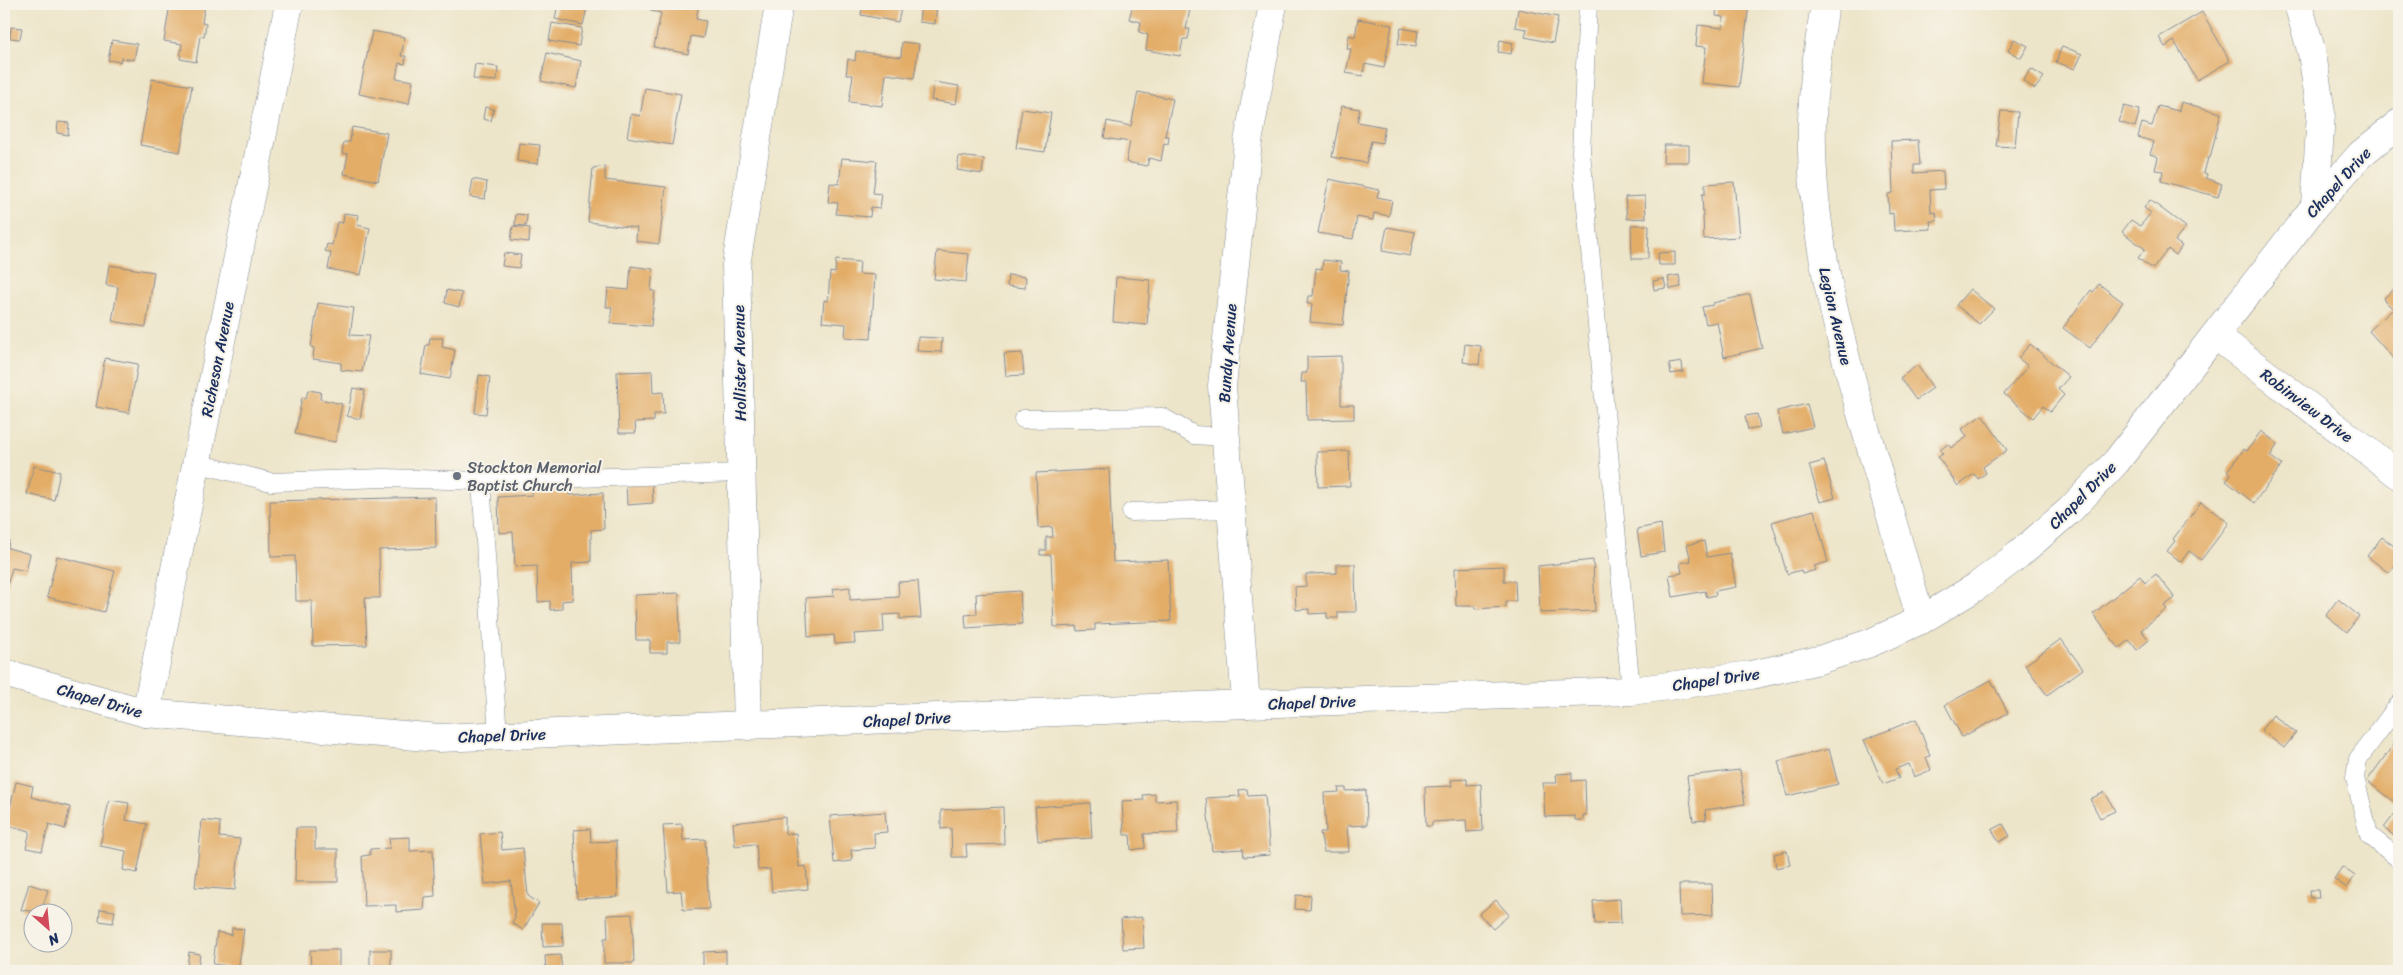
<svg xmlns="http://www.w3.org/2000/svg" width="2403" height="975" viewBox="0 0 2403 975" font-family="Sriracha,sans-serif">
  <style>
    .building { fill: #e3ad68 }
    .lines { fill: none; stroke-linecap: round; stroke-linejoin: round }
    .service-casing { stroke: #848a94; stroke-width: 19 }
    .minor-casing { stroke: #848a94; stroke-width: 29 }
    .service { stroke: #fff; stroke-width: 18 }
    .minor { stroke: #fff; stroke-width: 28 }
    .worship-dot { fill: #6b7280; stroke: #f7f3e8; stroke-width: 2 }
    .labels { text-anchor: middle; stroke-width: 4; stroke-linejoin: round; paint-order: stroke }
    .street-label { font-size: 16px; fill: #1b2f5e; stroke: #f7f3e8 }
    .worship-label { font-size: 16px; fill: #5b616d; stroke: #f7f3e8; text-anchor: start }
  </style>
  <rect width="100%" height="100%" fill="#f7f3e8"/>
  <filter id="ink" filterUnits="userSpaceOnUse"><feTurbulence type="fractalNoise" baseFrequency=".02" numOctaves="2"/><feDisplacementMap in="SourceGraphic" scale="10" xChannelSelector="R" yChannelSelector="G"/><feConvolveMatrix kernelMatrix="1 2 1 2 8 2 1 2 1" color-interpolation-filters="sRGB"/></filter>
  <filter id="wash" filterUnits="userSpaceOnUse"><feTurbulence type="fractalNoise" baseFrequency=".0096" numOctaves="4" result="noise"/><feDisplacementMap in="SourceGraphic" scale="20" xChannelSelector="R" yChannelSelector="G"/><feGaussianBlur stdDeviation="1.12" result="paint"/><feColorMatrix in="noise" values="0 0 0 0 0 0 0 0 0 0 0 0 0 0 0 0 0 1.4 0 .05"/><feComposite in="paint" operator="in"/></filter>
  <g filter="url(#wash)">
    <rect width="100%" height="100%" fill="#ede5c9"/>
    <g id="blocks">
      <!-- building -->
      <g class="building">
        <polygon points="170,4 205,4 202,23 206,24 204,37 200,36 196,62 180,59 182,44 164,41"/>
        <polygon points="558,4 588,4 583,25 555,19"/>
        <polygon points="652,4 699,4 696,19 706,21 703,38 691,36 688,54 654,47 661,13 651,11"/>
        <polygon points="863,4 902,4 898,22 861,15"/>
        <polygon points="921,4 937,4 935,24 919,22"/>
        <polygon points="1133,4 1171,6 1172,4 1191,4 1186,29 1190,29 1188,39 1183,39 1180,56 1146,50 1148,35 1139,32 1141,22 1129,19"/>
        <polygon points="1394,4 1424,4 1423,10"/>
        <polygon points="1717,4 1749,4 1739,87 1702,83 1706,47 1696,46 1698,25 1723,28 1724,17 1716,16"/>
        <polygon points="1518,9 1558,17 1553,43 1525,37 1527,29 1515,27"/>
        <polygon points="2202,12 2230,61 2197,80 2174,41 2165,47 2159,37"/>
        <polygon points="1358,19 1392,25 1384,68 1365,64 1363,76 1346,73 1351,49 1347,49 1349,35 1355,37"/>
        <polygon points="552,23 582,28 579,46 549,41"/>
        <polygon points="11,27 22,28 20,39 10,38"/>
        <polygon points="1401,28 1418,31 1416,46 1398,44"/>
        <polygon points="372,31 405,37 401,56 406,56 405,64 399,63 396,78 413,81 409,104 359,94"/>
        <polygon points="2014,39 2028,46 2021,58 2008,51"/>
        <polygon points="112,40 137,44 134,60 121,58 120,62 108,60"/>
        <polygon points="1500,40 1513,43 1511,54 1498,52"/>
        <polygon points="902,42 919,44 914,78 886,74 882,106 849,102 853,75 846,75 848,59 855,61 856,51 901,57"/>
        <polygon points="2062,46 2082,54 2075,69 2056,62"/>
        <polygon points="547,53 581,61 576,88 541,81"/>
        <polygon points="475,64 498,67 497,81 473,79"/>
        <polygon points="2031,69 2044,77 2035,89 2023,81"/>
        <polygon points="152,79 192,86 180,152 140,145"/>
        <polygon points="934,82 959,86 956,104 931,100"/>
        <polygon points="645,88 681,94 672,145 627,137 631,114 640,116"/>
        <polygon points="1138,92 1173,99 1165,136 1169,136 1168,144 1164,143 1161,161 1149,158 1147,166 1126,162 1130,142 1104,138 1107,121 1131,126"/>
        <polygon points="2181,102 2221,113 2210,158 2208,158 2204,173 2207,174 2206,178 2222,184 2218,197 2161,181 2163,171 2155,170 2158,157 2150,154 2154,142 2138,137 2142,123 2152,126 2158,106 2179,111"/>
        <polygon points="1342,106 1360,109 1357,122 1385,127 1382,143 1371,141 1366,163 1332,157"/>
        <polygon points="2124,106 2140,110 2135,127 2119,122"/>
        <polygon points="485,107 494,109 491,121 483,119"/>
        <polygon points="1022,109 1051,113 1045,152 1016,148"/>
        <polygon points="2001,111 2018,112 2015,147 1996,146"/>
        <polygon points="58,122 69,123 68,135 57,133"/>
        <polygon points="352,127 387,133 378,181 344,174 348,154 342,153 344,142 350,142"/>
        <polygon points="1918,140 1920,165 1914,165 1914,173 1943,171 1944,189 1930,190 1931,213 1936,212 1937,221 1930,221 1931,229 1894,231 1893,213 1889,214 1888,194 1893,193 1891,141"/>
        <polygon points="519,143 540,145 538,164 517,161"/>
        <polygon points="1664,145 1689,145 1689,162 1663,162"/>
        <polygon points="959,156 984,159 982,174 957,170"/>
        <polygon points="842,158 877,161 873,193 882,194 880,208 871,207 870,217 836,214 838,203 828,202 830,183 839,184"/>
        <polygon points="605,166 605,180 666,187 659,244 636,241 637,228 588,222 593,168"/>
        <polygon points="473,179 487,182 485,199 470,197"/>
        <polygon points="1329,179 1379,190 1377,197 1392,200 1389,216 1374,213 1373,220 1357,217 1353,239 1318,233"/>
        <polygon points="1734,182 1739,237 1704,239 1702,194 1705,194 1705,184"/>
        <polygon points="1645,196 1646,218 1627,219 1625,197"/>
        <polygon points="2150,200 2186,227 2175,241 2182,246 2176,255 2168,249 2153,269 2138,258 2145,249 2122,232 2131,220 2140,226 2151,213 2144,208"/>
        <polygon points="344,213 359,215 357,225 370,228 361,275 328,269 331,253 325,251 327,244 332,245 337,222 343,223"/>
        <polygon points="516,214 527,215 526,226 515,225"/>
        <polygon points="1631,225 1649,225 1648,259 1632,259"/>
        <polygon points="513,226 530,228 529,242 511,240"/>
        <polygon points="1387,227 1415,232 1410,256 1382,251"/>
        <polygon points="937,251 969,254 966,282 934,279"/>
        <polygon points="1675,252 1675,265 1659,265 1658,253"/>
        <polygon points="504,253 521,255 519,268 502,266"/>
        <polygon points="836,260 860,262 859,274 875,275 871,339 845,337 846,324 822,322 824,300 828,301 830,272 835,273"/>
        <polygon points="1323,260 1341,262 1340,270 1349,271 1343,325 1310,322 1312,304 1307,304 1308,296 1313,296 1316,268 1322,269"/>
        <polygon points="109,265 154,272 146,327 112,321 118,287 106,285"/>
        <polygon points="631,266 653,269 651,291 655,291 651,326 610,323 612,307 606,307 608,288 629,290"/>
        <polygon points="1008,275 1026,277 1025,288 1007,286"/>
        <polygon points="1679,275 1681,287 1670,289 1668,277"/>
        <polygon points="1116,277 1150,280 1147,325 1113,322"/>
        <polygon points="1664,279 1666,288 1654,290 1653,281"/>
        <polygon points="2099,284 2123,302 2090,348 2063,328 2091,290 2093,292"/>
        <polygon points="2399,284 2399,365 2369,331 2393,309 2383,299"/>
        <polygon points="1970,289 1994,309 1979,324 1956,305"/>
        <polygon points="447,290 462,293 459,307 445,303"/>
        <polygon points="1750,294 1762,348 1724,357 1717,322 1706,324 1702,307 1713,305 1713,303"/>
        <polygon points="318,303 354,308 350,335 369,336 362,372 341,370 341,363 313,359 314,348 311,347"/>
        <polygon points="918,337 942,338 941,352 917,351"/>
        <polygon points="430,338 443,338 442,347 455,350 450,379 421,374 426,345 429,345"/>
        <polygon points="1465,344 1481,346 1479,365 1463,362"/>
        <polygon points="2030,344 2069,377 2058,389 2064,395 2050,412 2043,406 2033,418 2004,394 2028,366 2018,358"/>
        <polygon points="1022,353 1024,375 1006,376 1004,354"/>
        <polygon points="1341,356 1341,405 1354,405 1354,419 1307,420 1306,382 1301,382 1302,373 1307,373 1307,357"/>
        <polygon points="105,358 138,364 129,413 96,407"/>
        <polygon points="1682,362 1683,372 1671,374 1669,364"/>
        <polygon points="1917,365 1933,388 1916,400 1900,378"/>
        <polygon points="652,371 653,393 663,392 664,414 654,414 654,421 635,422 636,433 619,433 617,372"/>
        <polygon points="479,375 490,377 486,414 475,413"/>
        <polygon points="353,388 365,390 360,419 347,416"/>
        <polygon points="308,390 321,392 320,399 342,404 335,442 295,434 302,397 306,398"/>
        <polygon points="1807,404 1813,427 1783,434 1777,411"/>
        <polygon points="1757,414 1760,428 1748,430 1745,416"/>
        <polygon points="1982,415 2007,450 1983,467 1986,473 1978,479 1974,474 1958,486 1938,457 1943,454 1940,450 1948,444 1951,448 1967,437 1962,429"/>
        <polygon points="2261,431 2278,444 2270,456 2282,465 2254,503 2226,481 2231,474 2227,471 2244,449 2247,451"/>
        <polygon points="1349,451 1350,486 1318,487 1317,452"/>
        <polygon points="1824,461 1835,498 1820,502 1809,465"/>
        <polygon points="34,466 60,472 54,500 27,494"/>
        <polygon points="1109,469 1113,562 1168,560 1171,621 1095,624 1095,630 1077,631 1077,626 1054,627 1051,555 1040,555 1040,550 1046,550 1046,537 1053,537 1052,527 1038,528 1036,473"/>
        <polygon points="652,479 653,503 627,505 626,481"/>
        <polygon points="568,488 569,495 603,493 604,529 591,530 591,562 572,563 573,600 562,601 562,609 550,610 550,601 538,602 537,566 515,567 513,532 499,533 498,497 532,495 532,489"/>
        <polygon points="435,497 436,548 379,550 380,598 365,598 367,645 313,646 312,601 296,601 295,556 271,557 270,501"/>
        <polygon points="2201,502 2229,523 2201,560 2189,551 2181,562 2167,551 2175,541 2173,539"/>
        <polygon points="1814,510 1828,562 1814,566 1816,570 1802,574 1801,570 1787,574 1772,522"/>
        <polygon points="1661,524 1664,552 1641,556 1637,529"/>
        <polygon points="2382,537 2399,550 2399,560 2389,573 2367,556"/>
        <polygon points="4,539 9,540 8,548 30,554 26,571 12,568 7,586 4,585"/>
        <polygon points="1704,541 1707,557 1730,553 1736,587 1715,591 1716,595 1707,597 1705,591 1673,597 1669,575 1682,573 1680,563 1691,561 1687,545"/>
        <polygon points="57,556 115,571 104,612 47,597"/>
        <polygon points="1593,560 1595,611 1540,613 1538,566"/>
        <polygon points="1337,564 1355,564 1356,612 1338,612 1338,618 1327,618 1327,613 1309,614 1309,609 1296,610 1295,587 1306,586 1306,574 1337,573"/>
        <polygon points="1504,566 1504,581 1515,581 1516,601 1506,601 1506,607 1475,609 1475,606 1456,606 1455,568"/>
        <polygon points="2156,574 2175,598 2164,606 2167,609 2141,630 2149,640 2137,650 2129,640 2119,648 2093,614 2140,576 2145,583"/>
        <polygon points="918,581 921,618 900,619 900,614 883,615 884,632 854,634 855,643 835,644 834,635 808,637 806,598 834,596 833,589 850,587 850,600 899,597 898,582"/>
        <polygon points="1020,591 1022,624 966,628 965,615 977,614 976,594"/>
        <polygon points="679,593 680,642 667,642 667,653 650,653 650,640 636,640 635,595"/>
        <polygon points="2338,599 2359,616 2347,632 2326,615"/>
        <polygon points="2061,639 2083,669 2047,695 2025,665"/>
        <polygon points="1991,680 2008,713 1962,737 1945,705"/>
        <polygon points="2273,715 2296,733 2284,748 2261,730"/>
        <polygon points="1916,719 1930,756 1926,757 1931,770 1914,777 1909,764 1895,769 1899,778 1883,784 1864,740"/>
        <polygon points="2399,737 2399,805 2367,781"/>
        <polygon points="1829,749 1838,784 1787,796 1778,761"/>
        <polygon points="1740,770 1745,804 1705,810 1706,820 1693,821 1687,776"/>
        <polygon points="1572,773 1572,781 1585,780 1586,815 1583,815 1583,820 1575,820 1575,816 1545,817 1543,783 1557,783 1556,774"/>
        <polygon points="1467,779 1467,785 1481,784 1483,831 1467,832 1466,820 1432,822 1432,826 1426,826 1425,787 1452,786 1451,780"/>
        <polygon points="16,782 33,786 31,797 70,807 65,829 49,824 42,851 26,848 30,831 6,825"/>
        <polygon points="1338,788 1346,788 1346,791 1366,790 1367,825 1347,826 1349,852 1324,852 1320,832 1326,832 1324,793 1339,792"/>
        <polygon points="1247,789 1248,796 1265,795 1270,855 1244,857 1243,849 1212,851 1206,798 1240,796 1239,790"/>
        <polygon points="2105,792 2115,811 2100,818 2090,799"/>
        <polygon points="1155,794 1155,801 1176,800 1178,833 1144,834 1145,848 1131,850 1130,835 1124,835 1122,801 1144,800 1143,795"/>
        <polygon points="109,800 129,803 126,820 147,824 137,873 123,870 126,851 100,846"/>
        <polygon points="1090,803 1092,838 1038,841 1035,807"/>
        <polygon points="1003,807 1004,844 966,845 967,857 952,857 951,828 941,829 941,810"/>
        <polygon points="2399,808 2399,840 2384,828"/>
        <polygon points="885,812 887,832 874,833 875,848 851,850 852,861 834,863 830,816"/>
        <polygon points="785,817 785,834 796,833 799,867 806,866 808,889 772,892 770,869 758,870 756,844 735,846 733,823"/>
        <polygon points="202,820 220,822 219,837 240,839 235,890 195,887"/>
        <polygon points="682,824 683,840 705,839 709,909 683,910 681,891 668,892 663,825"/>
        <polygon points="2003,824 2010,836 1999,842 1992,830"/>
        <polygon points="296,828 315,828 315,849 338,849 338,882 295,882"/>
        <polygon points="590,829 591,842 616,841 618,897 577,899 574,830"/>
        <polygon points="500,832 502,850 523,848 528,896 539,903 523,930 512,923 515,917 511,881 485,884 480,834"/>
        <polygon points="410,837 410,851 433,850 435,896 425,897 424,910 396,912 396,905 364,906 362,856 370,855 370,849 390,848 389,838"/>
        <polygon points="1787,851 1790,865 1776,868 1774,854"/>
        <polygon points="2342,867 2355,876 2347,888 2334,879"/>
        <polygon points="29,884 48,890 41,912 21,910"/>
        <polygon points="1679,884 1712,884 1713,915 1680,916"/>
        <polygon points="2309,890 2318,890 2319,898 2310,898"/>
        <polygon points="1296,895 1311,896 1310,910 1295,909"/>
        <polygon points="1620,899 1621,923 1595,924 1593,901"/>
        <polygon points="1496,900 1509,915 1493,929 1479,914"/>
        <polygon points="100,909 115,911 113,923 99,921"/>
        <polygon points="632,914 634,963 604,963 604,938 608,938 607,915"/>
        <polygon points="1142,917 1144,948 1123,949 1121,919"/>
        <polygon points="542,923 562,923 563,946 543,947"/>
        <polygon points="232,928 244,929 238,971 226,971 227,966 213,964 217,932 231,935"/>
        <polygon points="310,950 339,950 339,971 311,971"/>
        <rect x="370" y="950" width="21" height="21"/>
        <polygon points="726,951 726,966 703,967 703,952"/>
        <polygon points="189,952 200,954 198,967 187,966"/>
        <polygon points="560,955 562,969 546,970 545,956"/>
      </g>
    </g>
  </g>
  <g filter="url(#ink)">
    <use href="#blocks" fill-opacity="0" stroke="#848a94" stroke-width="1"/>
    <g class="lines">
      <defs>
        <g id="service">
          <polyline points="1588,4 1581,152 1631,691"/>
          <polyline points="1023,419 1162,417 1194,435 1225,437"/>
          <polyline points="196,463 271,482 384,478 481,481 498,736"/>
          <polyline points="481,481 742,473"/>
          <polyline points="1131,512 1231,509"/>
          <polyline points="2399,704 2358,759 2355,778 2369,835 2399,859"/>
        </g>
        <g id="minor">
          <path d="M1825,4C1819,42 1813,81 1812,120C1809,227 1837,330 1866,431C1884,494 1903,557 1921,620"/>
          <polyline points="2298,4 2312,53 2321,113 2315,206"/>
          <polyline points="2215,335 2399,475"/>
          <polyline points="4,673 146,713 439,738 1246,704 1631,691 1751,675 1819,660 1870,643 1921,620 1976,587 2018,555 2070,510 2116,462 2315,206 2361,154 2399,123"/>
          <polyline points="1246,704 1222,386 1248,142 1273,4"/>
          <polyline points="146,713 289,4"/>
          <polyline points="748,726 736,265 779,4"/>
        </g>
      </defs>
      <!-- service casing -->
      <use href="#service" class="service-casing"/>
      <!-- minor casing -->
      <use href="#minor" class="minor-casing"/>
      <!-- service -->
      <use href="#service" class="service"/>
      <!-- minor -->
      <use href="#minor" class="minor"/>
    </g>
  </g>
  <!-- markers -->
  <circle class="worship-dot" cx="457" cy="476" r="5"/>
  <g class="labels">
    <!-- street labels -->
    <g class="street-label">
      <text transform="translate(2338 182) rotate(-48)" y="6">Chapel Drive</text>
      <text transform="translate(1836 316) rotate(77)" y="6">Legion Avenue</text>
      <text transform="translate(1227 353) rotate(-86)" y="6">Bundy Avenue</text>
      <text transform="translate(217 359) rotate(-79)" y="6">Richeson Avenue</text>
      <text transform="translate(739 363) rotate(-91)" y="6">Hollister Avenue</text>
      <text transform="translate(2307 405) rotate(37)" y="6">Robinview Drive</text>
      <text transform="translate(2082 495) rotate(-45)" y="6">Chapel Drive</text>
      <text transform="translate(1716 679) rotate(-8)" y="6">Chapel Drive</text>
      <text transform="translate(100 700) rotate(16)" y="6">Chapel Drive</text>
      <text transform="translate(1312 702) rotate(-2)" y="6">Chapel Drive</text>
      <text transform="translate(907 719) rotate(-3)" y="6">Chapel Drive</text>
      <text transform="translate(502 735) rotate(-2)" y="6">Chapel Drive</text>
    </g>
    <!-- worship labels -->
    <g class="worship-label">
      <text x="467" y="473">Stockton Memorial<tspan x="467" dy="18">Baptist Church</tspan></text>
    </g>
  </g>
  <!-- margin -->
  <rect width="2403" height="975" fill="none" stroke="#f7f3e8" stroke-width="20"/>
  <!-- north arrow -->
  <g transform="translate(48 928) rotate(153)"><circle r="24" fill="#f7f3e8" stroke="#9fa5b1"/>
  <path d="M0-4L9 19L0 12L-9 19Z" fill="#d1495b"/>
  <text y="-8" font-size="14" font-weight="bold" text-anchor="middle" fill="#1b2f5e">N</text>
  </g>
</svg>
